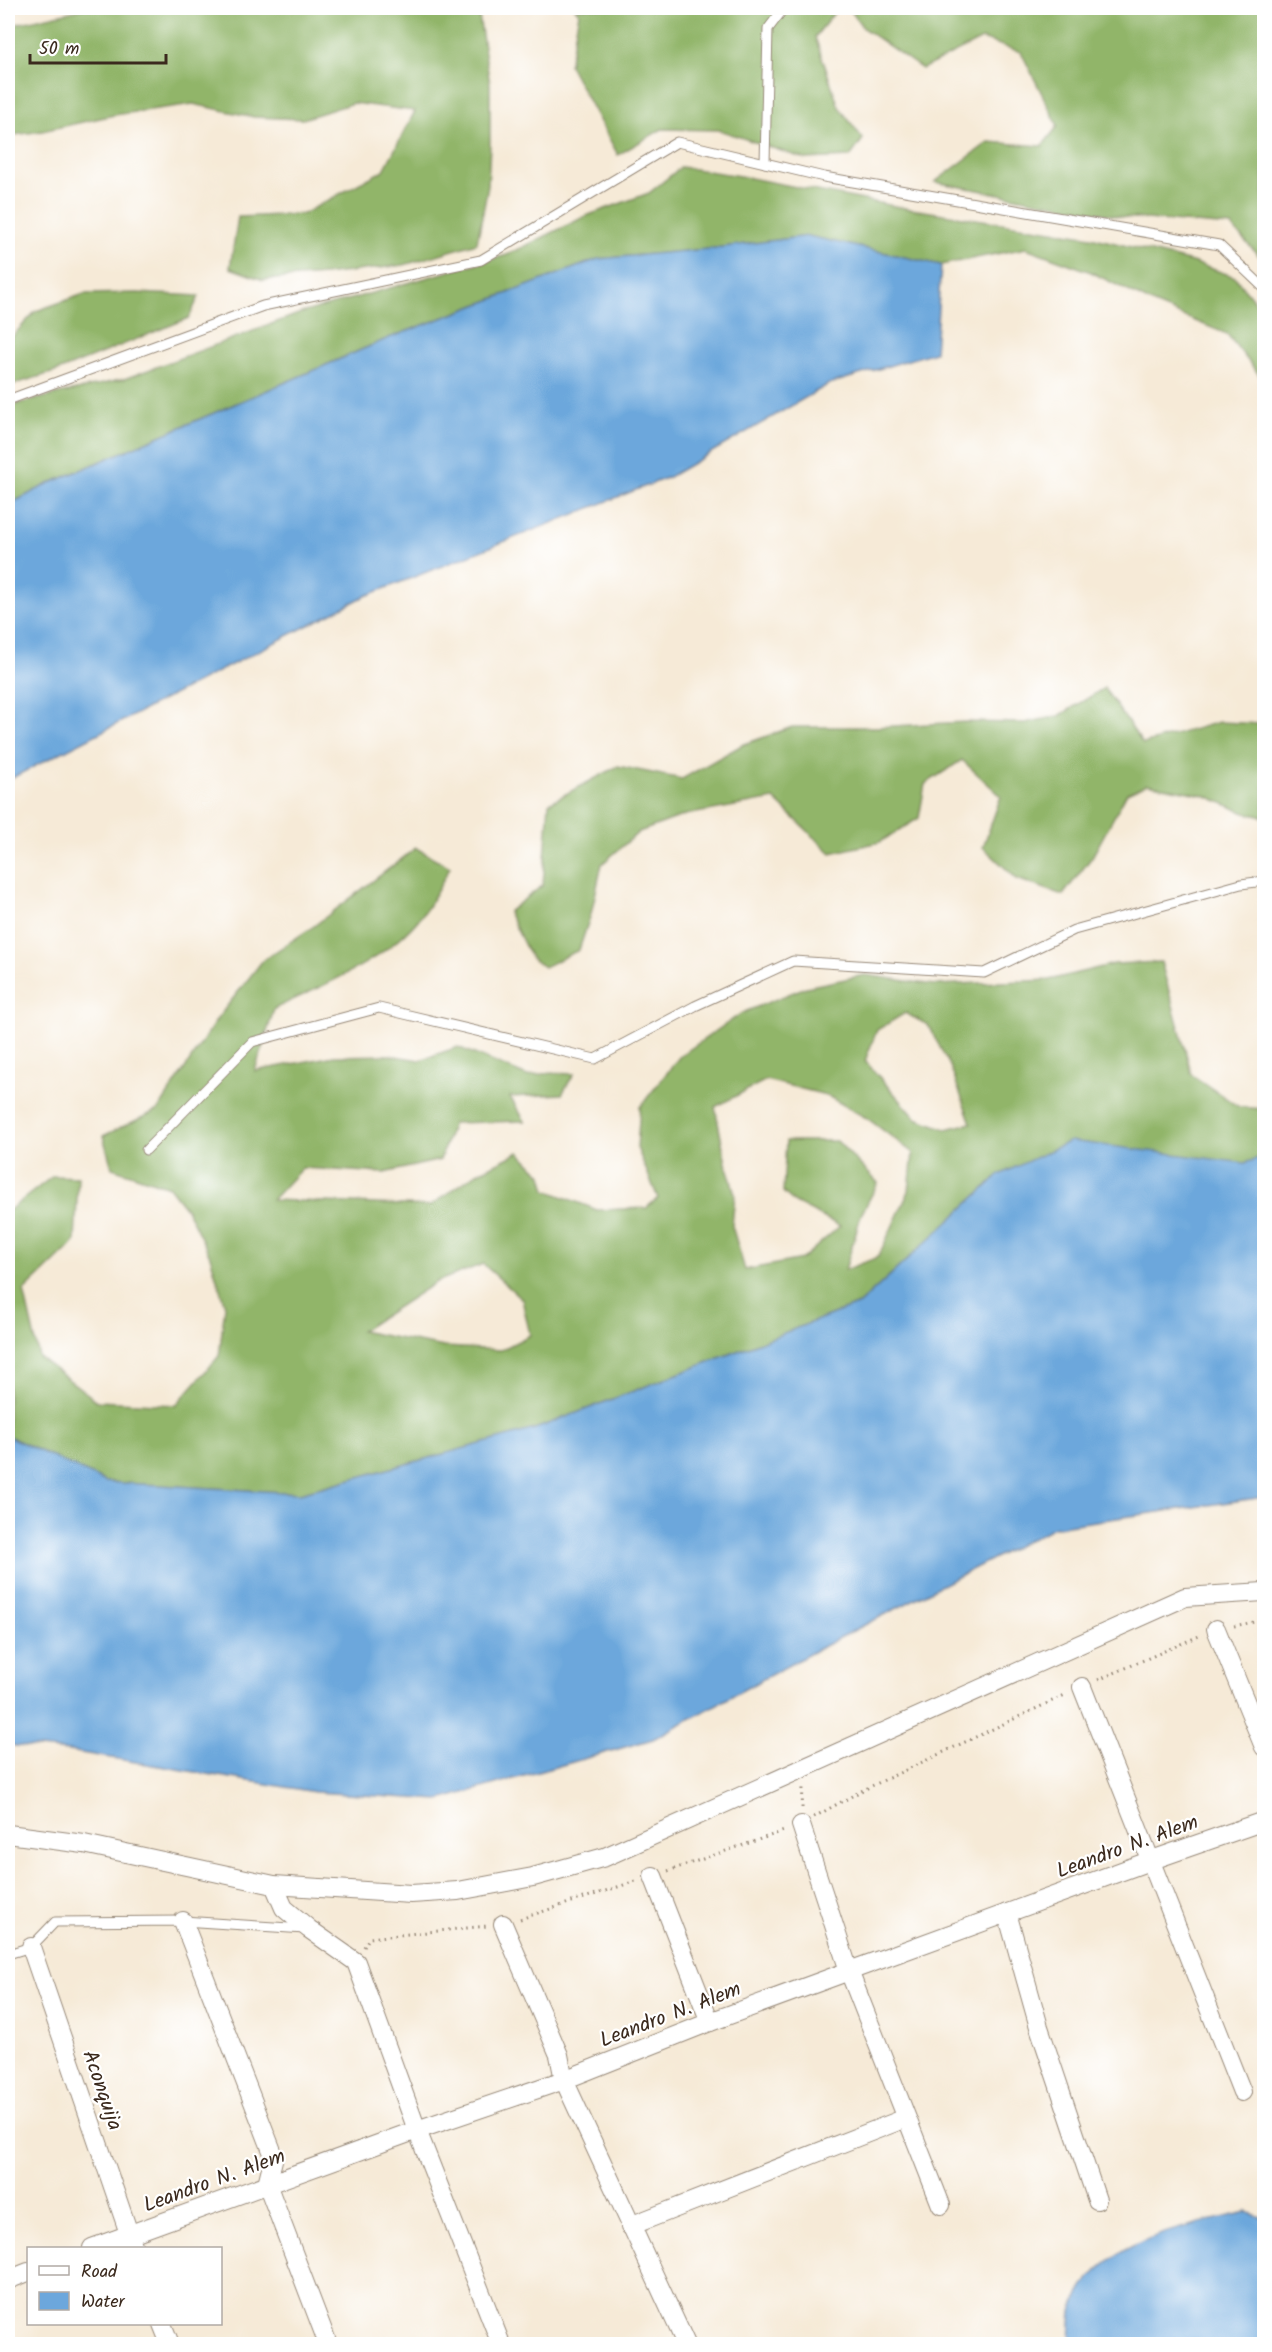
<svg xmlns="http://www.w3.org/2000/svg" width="1272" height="2352" viewBox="0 0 1272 2352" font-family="Kalam,sans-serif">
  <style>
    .forest { fill: #91b569; stroke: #667044; stroke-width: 1.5; fill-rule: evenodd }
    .water { fill: #6ca7dc; stroke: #54687d; stroke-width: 1.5 }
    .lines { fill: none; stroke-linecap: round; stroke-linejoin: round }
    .lane-casing { stroke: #988a7a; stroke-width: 11 }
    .street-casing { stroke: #988a7a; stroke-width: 20 }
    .path { stroke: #988a7a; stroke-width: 3; stroke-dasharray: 1.5 4.5; stroke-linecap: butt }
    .lane { stroke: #fff; stroke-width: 9 }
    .street { stroke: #fff; stroke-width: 18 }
    .labels { text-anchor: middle; stroke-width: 4.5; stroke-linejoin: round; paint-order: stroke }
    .street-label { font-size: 21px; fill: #3b2a1e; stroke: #fff }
  </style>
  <rect width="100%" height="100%" fill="#fff"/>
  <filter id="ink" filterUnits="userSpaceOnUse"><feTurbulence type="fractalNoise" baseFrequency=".0167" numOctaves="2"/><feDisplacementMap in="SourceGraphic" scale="12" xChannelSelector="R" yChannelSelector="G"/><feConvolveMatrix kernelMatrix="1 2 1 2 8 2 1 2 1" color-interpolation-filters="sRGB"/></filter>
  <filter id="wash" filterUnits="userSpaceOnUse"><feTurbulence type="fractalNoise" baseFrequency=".008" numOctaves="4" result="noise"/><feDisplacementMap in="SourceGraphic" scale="24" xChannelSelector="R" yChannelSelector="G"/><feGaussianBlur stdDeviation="1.35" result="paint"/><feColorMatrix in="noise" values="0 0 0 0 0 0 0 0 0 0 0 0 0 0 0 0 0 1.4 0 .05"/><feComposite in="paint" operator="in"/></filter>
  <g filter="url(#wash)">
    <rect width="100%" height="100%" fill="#f6ead7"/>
    <!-- forest -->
    <g class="forest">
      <polygon points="87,8 480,8 478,10 490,84 490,143 488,186 477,243 404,265 324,275 263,280 230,268 238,217 303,214 384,170 415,111 353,103 303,119 254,117 193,104 114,115 42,131 8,136 8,26"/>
      <polygon points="575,8 838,8 815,37 839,107 863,139 850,157 805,159 719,130 662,129 618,155 569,65 579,13"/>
      <polygon points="849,8 1264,8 1264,261 1231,226 1122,217 935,182 989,142 1042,146 1058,126 1021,52 982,39 922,69 863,28"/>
      <polygon points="681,167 740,176 905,208 1091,237 1192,262 1235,277 1264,313 1264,381 1227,334 1156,305 1091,272 1026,248 941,265 808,236 707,249 598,259 389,338 48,484 8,505 8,409 20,403 124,379 301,313 507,255 586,216 649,193"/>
      <polygon points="137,293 199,296 189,318 58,371 8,386 8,341 36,311 84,294"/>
      <polygon points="1104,688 1143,744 1219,722 1264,724 1264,817 1245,813 1204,795 1147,784 1127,793 1092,857 1063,895 1017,879 983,847 1001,796 962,760 925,784 919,818 880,842 831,853 774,799 685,815 639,832 602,864 591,914 579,950 544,967 531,958 508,912 543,885 549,803 618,766 682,779 742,745 792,727 875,727 965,722 1024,723 1059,716"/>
      <path d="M416,848L450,867C441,883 433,901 422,915C388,960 323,985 274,1009L255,1071L334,1056L389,1055L420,1060L458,1047L527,1076L550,1073L574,1074L562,1094L510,1097L525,1121L453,1123L440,1160L384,1173L302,1168L272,1200L430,1206L477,1173L519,1152L542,1175L546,1190L597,1210L646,1208L658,1198L637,1148L640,1107L680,1056L742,1013L806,987L865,975L935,985L1049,980L1114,964L1161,962L1192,1075L1239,1107L1264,1109V1156L1246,1163L999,1175L859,1304L535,1429L300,1493L106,1482L8,1436V1211L53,1176L78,1177L75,1242L24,1291L39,1357L97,1401L176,1405L219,1356L225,1306L210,1256L187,1210L169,1187L112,1168L103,1136L158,1110L217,1019L263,960L314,926ZM905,1013L928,1025L950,1066L971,1123L946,1129L916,1118L865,1061L877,1030ZM766,1080L826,1095L868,1119L913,1153L909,1191L878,1257L845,1270L861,1215L878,1183L837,1141H786L783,1192L795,1203L840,1226L802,1259L745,1270L732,1226L735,1194L726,1163L715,1107ZM483,1264L522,1299L530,1335L501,1350L444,1347L361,1331L436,1282Z"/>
    </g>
    <!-- water -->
    <g class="water">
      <polygon points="808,236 941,265 935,352 829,384 669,477 363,597 8,780 8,505 48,484 389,338 598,259 707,249"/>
      <polygon points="1070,1141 1245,1163 1264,1156 1264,1497 1054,1527 824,1646 653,1739 440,1800 315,1792 69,1751 8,1745 8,1436 106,1482 300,1493 535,1429 859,1304 999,1175"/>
      <path d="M1247,2212L1264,2218V2344H1070C1071,2333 1070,2318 1073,2308C1098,2239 1185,2227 1247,2212Z"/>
    </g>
  </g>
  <g filter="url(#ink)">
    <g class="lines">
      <defs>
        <g id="lane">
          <polyline points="765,163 768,29 784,8"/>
          <polyline points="8,400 263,306 481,260 677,142 824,177 1219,245 1264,288"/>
          <polyline points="146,1150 252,1042 379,1008 595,1059 695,1006 793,961 984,973 1074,930 1241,884 1264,881"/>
          <polyline points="8,1954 31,1947 55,1922 183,1921 305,1929"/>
        </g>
        <g id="street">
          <polyline points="1216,1629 1264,1747"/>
          <polyline points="1082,1687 1242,2092"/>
          <polyline points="801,1825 849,1971 941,2205"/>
          <polyline points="8,1834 84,1844 274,1885 411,1894 458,1891 533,1877 605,1857 1185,1597 1264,1592"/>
          <polyline points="653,1876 710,2022"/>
          <polyline points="274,1885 284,1908 309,1929 356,1962 417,2130 501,2344"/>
          <polyline points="1007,1913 1039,2027 1097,2200"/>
          <polyline points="183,1921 274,2156 267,2184 328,2344"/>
          <polyline points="503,1924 559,2055 564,2080 686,2344"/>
          <polyline points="31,1947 134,2248"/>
          <polyline points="630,2226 906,2118"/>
          <polyline points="92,2248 417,2130 564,2080 710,2022 1152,1860 1264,1821"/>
          <polyline points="8,2280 28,2272"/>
          <polyline points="162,2324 170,2344"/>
        </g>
      </defs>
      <!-- lane casing -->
      <use href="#lane" class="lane-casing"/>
      <!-- street casing -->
      <use href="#street" class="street-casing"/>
      <!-- path -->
      <g class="path">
        <polyline points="1234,1626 1264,1620"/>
        <polyline points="1098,1680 1199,1636"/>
        <polyline points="802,1808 803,1788"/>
        <polyline points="814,1817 861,1791 1067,1694"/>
        <polyline points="668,1871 784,1831"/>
        <polyline points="520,1919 636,1881"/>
        <polyline points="364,1947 369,1938 487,1926"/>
      </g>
      <!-- lane -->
      <use href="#lane" class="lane"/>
      <!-- street -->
      <use href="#street" class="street"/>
    </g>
  </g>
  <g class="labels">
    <!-- street labels -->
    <g class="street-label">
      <text transform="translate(1127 1846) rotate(-20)" y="7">Leandro N. Alem</text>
      <text transform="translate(670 2014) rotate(-21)" y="7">Leandro N. Alem</text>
      <text transform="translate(103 2090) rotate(71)" y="7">Aconquija</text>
      <text transform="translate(214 2180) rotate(-20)" y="7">Leandro N. Alem</text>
    </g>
  </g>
  <!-- margin -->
  <rect width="1272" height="2352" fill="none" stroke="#fff" stroke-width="30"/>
  <!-- legend -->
  <rect x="27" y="2247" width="195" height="78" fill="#ffffff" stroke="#b1aaa5" stroke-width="1.5"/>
  <rect x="39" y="2266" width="30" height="9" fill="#ffffff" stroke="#b1aaa5" stroke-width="1.5"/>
  <text x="81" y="2277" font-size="18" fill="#3b2a1e">Road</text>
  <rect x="39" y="2292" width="30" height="18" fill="#6ca7dc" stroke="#b1aaa5" stroke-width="1.5"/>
  <text x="81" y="2307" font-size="18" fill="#3b2a1e">Water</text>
  <!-- scale -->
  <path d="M30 54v9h136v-9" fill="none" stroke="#3b2a1e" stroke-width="3"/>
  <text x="39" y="54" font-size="18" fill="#3b2a1e" stroke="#ffffff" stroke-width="4.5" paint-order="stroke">50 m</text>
</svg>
